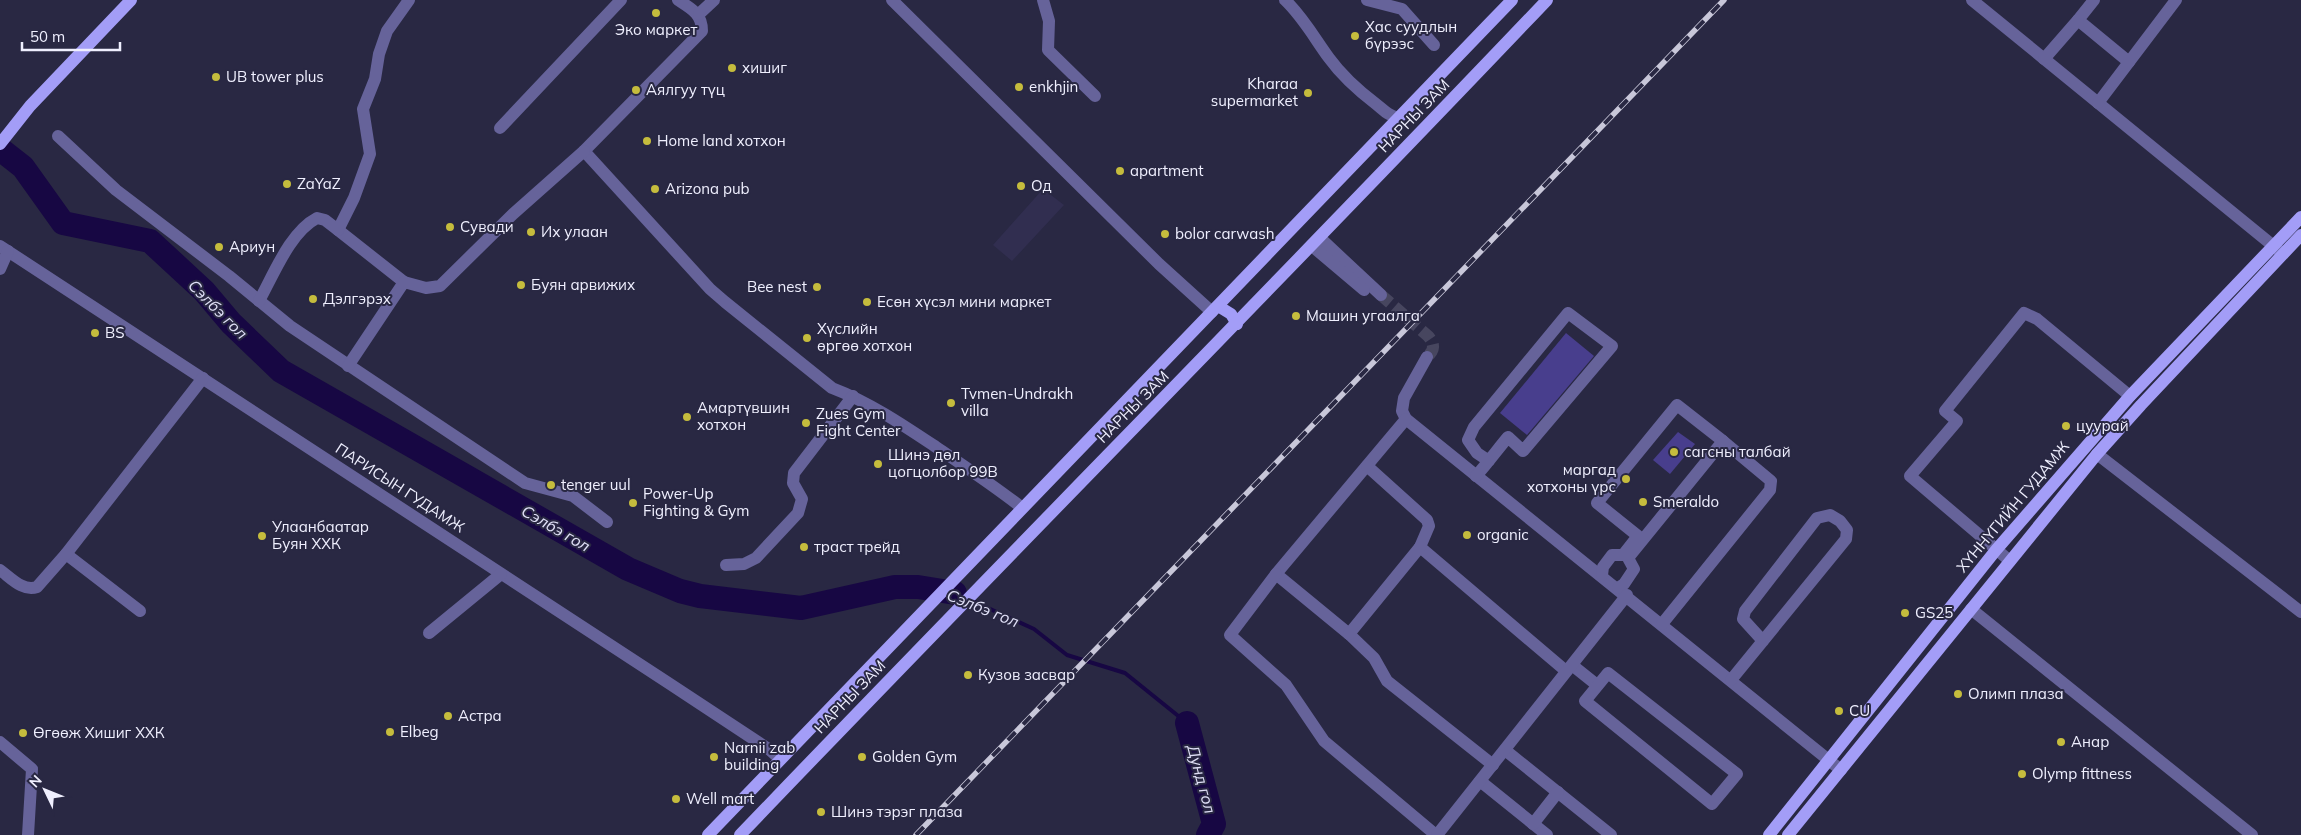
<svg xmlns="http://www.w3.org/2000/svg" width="2301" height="835" viewBox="0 0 2301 835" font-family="Mulish,sans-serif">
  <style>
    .built { fill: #312e50 }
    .green { fill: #483e8d }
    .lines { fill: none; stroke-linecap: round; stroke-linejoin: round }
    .stream { stroke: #170743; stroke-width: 4 }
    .river { stroke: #170743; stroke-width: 24 }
    .minor-tunnel { stroke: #47465f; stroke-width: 12; stroke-dasharray: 12 6; stroke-linecap: butt }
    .minor { stroke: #66639a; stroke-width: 12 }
    .major { stroke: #a39df7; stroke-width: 12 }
    .rail-casing { stroke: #c8c7d9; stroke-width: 5.5 }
    .rail { stroke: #292843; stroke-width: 4; stroke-dasharray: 11; stroke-linecap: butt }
    .poi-dot { fill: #c5bc3d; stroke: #292843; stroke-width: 2 }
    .labels { text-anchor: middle; stroke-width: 4; stroke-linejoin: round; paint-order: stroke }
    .poi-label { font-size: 15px; fill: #efeffe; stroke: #292843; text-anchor: start }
    .street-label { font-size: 15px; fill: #efeffe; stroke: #292843 }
    .water-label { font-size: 16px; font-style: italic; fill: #e0e0f7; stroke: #292843 }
  </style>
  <rect width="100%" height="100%" fill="#292843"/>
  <!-- built -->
  <polygon class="built" points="1043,189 1064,205 1012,261 993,245"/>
  <!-- green -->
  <g class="green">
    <polygon points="1566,333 1594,356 1527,435 1500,413"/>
    <polygon points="1678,432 1695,444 1670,474 1653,460"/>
  </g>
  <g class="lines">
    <!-- stream -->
    <polyline class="stream" points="955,593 1034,629 1067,655 1125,673 1187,723"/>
    <!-- river -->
    <g class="river">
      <polyline points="0,149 23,167 63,223 150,241 204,291 231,323 281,371 628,569 680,591 700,596 801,608 895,587 918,587 955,593"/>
      <polyline points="1187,723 1214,824 1208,835"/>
    </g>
    <!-- minor-tunnel -->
    <path class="minor-tunnel" d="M1381,295L1428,336C1435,344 1435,350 1427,357"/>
    <!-- minor -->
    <g class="minor">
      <path d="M678,0C692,9 702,14 702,31L584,151L710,289L725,302L832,388C869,402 903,425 936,447C964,466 993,485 1021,507"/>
      <polyline points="892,0 1159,264 1212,312"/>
      <polyline points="1043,0 1049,21 1048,50 1095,96"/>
      <path d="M1285,0C1303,17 1315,39 1329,58C1342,76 1359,91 1376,104C1385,111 1386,114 1398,118"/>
      <polyline points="1367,0 1402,9 1434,45"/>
      <polyline points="1972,0 2282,253"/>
      <polyline points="2094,0 2078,20 2129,62"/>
      <polyline points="699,14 714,0"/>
      <polyline points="2044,59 2078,20"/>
      <polyline points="2098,103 2176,0"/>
      <polyline points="500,128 621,0"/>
      <polyline points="58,136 116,190 229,276 290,326 525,483 573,496 607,522"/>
      <polyline points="338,230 404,282"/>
      <polyline points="1320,238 1381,295"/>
      <polyline points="0,246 670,684 770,750 780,759"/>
      <polyline points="1312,246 1364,290"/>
      <polyline points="0,269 8,251"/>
      <path d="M259,301C274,274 290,232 317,218L325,220L338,230L354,198L370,154L363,109L375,79L379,54L387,31L409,0"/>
      <polyline points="1427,357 1404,398 1402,411 1406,419 1841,770"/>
      <polyline points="348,366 404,282 426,288 440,286 513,214 584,151"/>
      <polyline points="1406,419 1276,574 1349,634 1374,658 1387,681 1493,765"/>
      <polyline points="2097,454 2301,612"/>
      <path d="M1476,476C1487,464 1497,450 1508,437L1523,451L1612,346L1568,313L1474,427L1468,440L1477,453L1489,461"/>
      <polyline points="1420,547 1566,671"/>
      <polyline points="66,554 140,611"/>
      <polyline points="2010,561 1910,476 1957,421 1945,411 2024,313 2037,319 2130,396"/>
      <polyline points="726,565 744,564 756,558 798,513 802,499 793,483 794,473 853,396"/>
      <path d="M0,570C11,578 23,592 37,587L66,554L203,378"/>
      <polyline points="1276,574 1230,635 1286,685 1324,741 1436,835"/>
      <polyline points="1602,575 1603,567 1612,555 1623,555 1638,536 1597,503 1677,405 1723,441 1628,558 1634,569 1624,584 1618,588"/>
      <polyline points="1971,609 2252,835"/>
      <polyline points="1662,624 1770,490 1771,481 1723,441"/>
      <polyline points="429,633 501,574"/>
      <polyline points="1349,634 1420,547 1429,526 1427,520 1367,466"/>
      <polyline points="1572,665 1597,685"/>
      <polygon points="1608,673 1737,774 1712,804 1585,701"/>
      <polyline points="1731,680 1846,539 1847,530 1840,521 1830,515 1817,518 1745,611 1743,619 1763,641"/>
      <polyline points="0,742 32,769 28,835"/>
      <polyline points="1505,750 1611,835"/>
      <polyline points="1480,781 1547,835"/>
      <polyline points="1533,824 1558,792"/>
      <polyline points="1437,835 1627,595"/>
    </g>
    <!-- major -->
    <g class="major">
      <polyline points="0,144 30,106 131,0"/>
      <polyline points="1218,306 1231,314 1237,324"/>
      <path d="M708,835C975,555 1244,278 1512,0"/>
      <path d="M740,835C1008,555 1280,281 1547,0"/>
      <polyline points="1769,835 1996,550 2130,396 2301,217"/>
      <polyline points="1788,835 2097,454 2141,405 2301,235"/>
    </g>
    <defs>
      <polyline id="rail" points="916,835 1724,0"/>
    </defs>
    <!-- rail casing -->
    <use href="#rail" class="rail-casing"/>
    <!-- rail -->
    <use href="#rail" class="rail"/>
  </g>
  <!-- markers -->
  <g class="poi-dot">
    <circle cx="656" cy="13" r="5"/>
    <circle cx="1355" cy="36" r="5"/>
    <circle cx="732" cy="68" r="5"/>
    <circle cx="216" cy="77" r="5"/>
    <circle cx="1019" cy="87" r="5"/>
    <circle cx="636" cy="90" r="5"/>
    <circle cx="1308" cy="93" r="5"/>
    <circle cx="647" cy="141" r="5"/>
    <circle cx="1120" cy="171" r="5"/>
    <circle cx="287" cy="184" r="5"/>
    <circle cx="1021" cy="186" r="5"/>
    <circle cx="655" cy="189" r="5"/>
    <circle cx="450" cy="227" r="5"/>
    <circle cx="531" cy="232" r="5"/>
    <circle cx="1165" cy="234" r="5"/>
    <circle cx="219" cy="247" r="5"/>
    <circle cx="521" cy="285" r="5"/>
    <circle cx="817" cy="287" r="5"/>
    <circle cx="313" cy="299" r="5"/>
    <circle cx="867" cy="302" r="5"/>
    <circle cx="1296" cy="316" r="5"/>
    <circle cx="95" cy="333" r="5"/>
    <circle cx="807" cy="338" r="5"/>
    <circle cx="951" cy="403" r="5"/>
    <circle cx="687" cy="417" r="5"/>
    <circle cx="806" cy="423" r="5"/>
    <circle cx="2066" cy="426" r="5"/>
    <circle cx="1674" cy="452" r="5"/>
    <circle cx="878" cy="464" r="5"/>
    <circle cx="1626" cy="479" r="5"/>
    <circle cx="551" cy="485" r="5"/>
    <circle cx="1643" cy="502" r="5"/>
    <circle cx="633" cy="503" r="5"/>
    <circle cx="1467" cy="535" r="5"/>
    <circle cx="262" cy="536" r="5"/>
    <circle cx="804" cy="547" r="5"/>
    <circle cx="1905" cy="613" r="5"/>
    <circle cx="968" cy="675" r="5"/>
    <circle cx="1958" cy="694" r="5"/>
    <circle cx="1839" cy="711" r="5"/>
    <circle cx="448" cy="716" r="5"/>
    <circle cx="390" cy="732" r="5"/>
    <circle cx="23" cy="733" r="5"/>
    <circle cx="2061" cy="742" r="5"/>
    <circle cx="714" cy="757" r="5"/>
    <circle cx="862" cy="757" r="5"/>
    <circle cx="2022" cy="774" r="5"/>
    <circle cx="676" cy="799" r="5"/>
    <circle cx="821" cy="812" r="5"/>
  </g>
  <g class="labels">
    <!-- poi labels -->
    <g class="poi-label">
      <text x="1365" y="32">Хас суудлын<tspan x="1365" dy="17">бүрээс</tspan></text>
      <text x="656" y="35" text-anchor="middle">Эко маркет</text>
      <text x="742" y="73">хишиг</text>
      <text x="226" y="82">UB tower plus</text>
      <text x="1298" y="89" text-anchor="end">Kharaa<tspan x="1298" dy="17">supermarket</tspan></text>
      <text x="1029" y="92">enkhjin</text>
      <text x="646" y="95">Аялгуу түц</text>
      <text x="657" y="146">Home land хотхон</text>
      <text x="1130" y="176">apartment</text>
      <text x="297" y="189">ZaYaZ</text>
      <text x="1031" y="191">Од</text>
      <text x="665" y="194">Arizona pub</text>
      <text x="460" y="232">Сувади</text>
      <text x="541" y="237">Их улаан</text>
      <text x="1175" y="239">bolor carwash</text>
      <text x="229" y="252">Ариун</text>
      <text x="531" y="290">Буян арвижих</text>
      <text x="807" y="292" text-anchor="end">Bee nest</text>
      <text x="323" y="304">Дэлгэрэх</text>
      <text x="877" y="307">Есөн хүсэл мини маркет</text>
      <text x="1306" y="321">Машин угаалга</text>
      <text x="817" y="334">Хүслийн<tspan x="817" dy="17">өргөө хотхон</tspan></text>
      <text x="105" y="338">BS</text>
      <text x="961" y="399">Tvmen-Undrakh<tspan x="961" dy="17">villa</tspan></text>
      <text x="697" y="413">Амартүвшин<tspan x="697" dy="17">хотхон</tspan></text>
      <text x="816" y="419">Zues Gym<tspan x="816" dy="17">Fight Center</tspan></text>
      <text x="2076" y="431">цуурай</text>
      <text x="1684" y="457">сагсны талбай</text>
      <text x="888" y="460">Шинэ дөл<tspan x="888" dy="17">цогцолбор 99В</tspan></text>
      <text x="1616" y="475" text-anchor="end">маргад<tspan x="1616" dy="17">хотхоны үрс</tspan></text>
      <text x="561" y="490">tenger uul</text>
      <text x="643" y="499">Power-Up<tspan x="643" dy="17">Fighting &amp; Gym</tspan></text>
      <text x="1653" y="507">Smeraldo</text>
      <text x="272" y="532">Улаанбаатар<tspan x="272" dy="17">Буян ХХК</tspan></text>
      <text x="1477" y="540">organic</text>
      <text x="814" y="552">траст трейд</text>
      <text x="1915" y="618">GS25</text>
      <text x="978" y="680">Кузов засвар</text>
      <text x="1968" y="699">Олимп плаза</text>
      <text x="1849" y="716">CU</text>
      <text x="458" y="721">Астра</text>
      <text x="400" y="737">Elbeg</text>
      <text x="33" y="738">Өгөөж Хишиг ХХК</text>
      <text x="2071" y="747">Анар</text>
      <text x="724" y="753">Narnii zab<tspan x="724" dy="17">building</tspan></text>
      <text x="872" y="762">Golden Gym</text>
      <text x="2032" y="779">Olymp fittness</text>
      <text x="686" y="804">Well mart</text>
      <text x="831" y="817">Шинэ тэрэг плаза</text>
    </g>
    <!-- street labels -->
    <g class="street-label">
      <text transform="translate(1414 116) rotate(-46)" y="5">НАРНЫ ЗАМ</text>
      <text transform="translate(1133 407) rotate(-45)" y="5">НАРНЫ ЗАМ</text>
      <text transform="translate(400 488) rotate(33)" y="5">ПАРИСЫН ГУДАМЖ</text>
      <text transform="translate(2013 507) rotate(-50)" y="5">ХҮННҮГИЙН ГУДАМЖ</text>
      <text transform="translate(850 697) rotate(-46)" y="5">НАРНЫ ЗАМ</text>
    </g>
    <!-- water labels -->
    <g class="water-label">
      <text transform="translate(218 309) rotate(45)" y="6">Сэлбэ гол</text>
      <text transform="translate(556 528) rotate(30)" y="6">Сэлбэ гол</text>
      <text transform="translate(983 608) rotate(22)" y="6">Сэлбэ гол</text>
      <text transform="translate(1202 779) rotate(75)" y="6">Дунд гол</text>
    </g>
  </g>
  <!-- north arrow -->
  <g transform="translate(45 790) rotate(313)" stroke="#292843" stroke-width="4" paint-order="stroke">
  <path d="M0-4L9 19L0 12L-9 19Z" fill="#efeffe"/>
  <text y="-8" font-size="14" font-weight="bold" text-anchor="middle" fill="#efeffe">N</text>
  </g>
  <!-- scale -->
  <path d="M22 42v8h98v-8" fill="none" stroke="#efeffe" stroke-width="2.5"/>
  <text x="30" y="42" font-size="15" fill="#efeffe" stroke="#292843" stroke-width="4" paint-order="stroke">50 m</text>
</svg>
